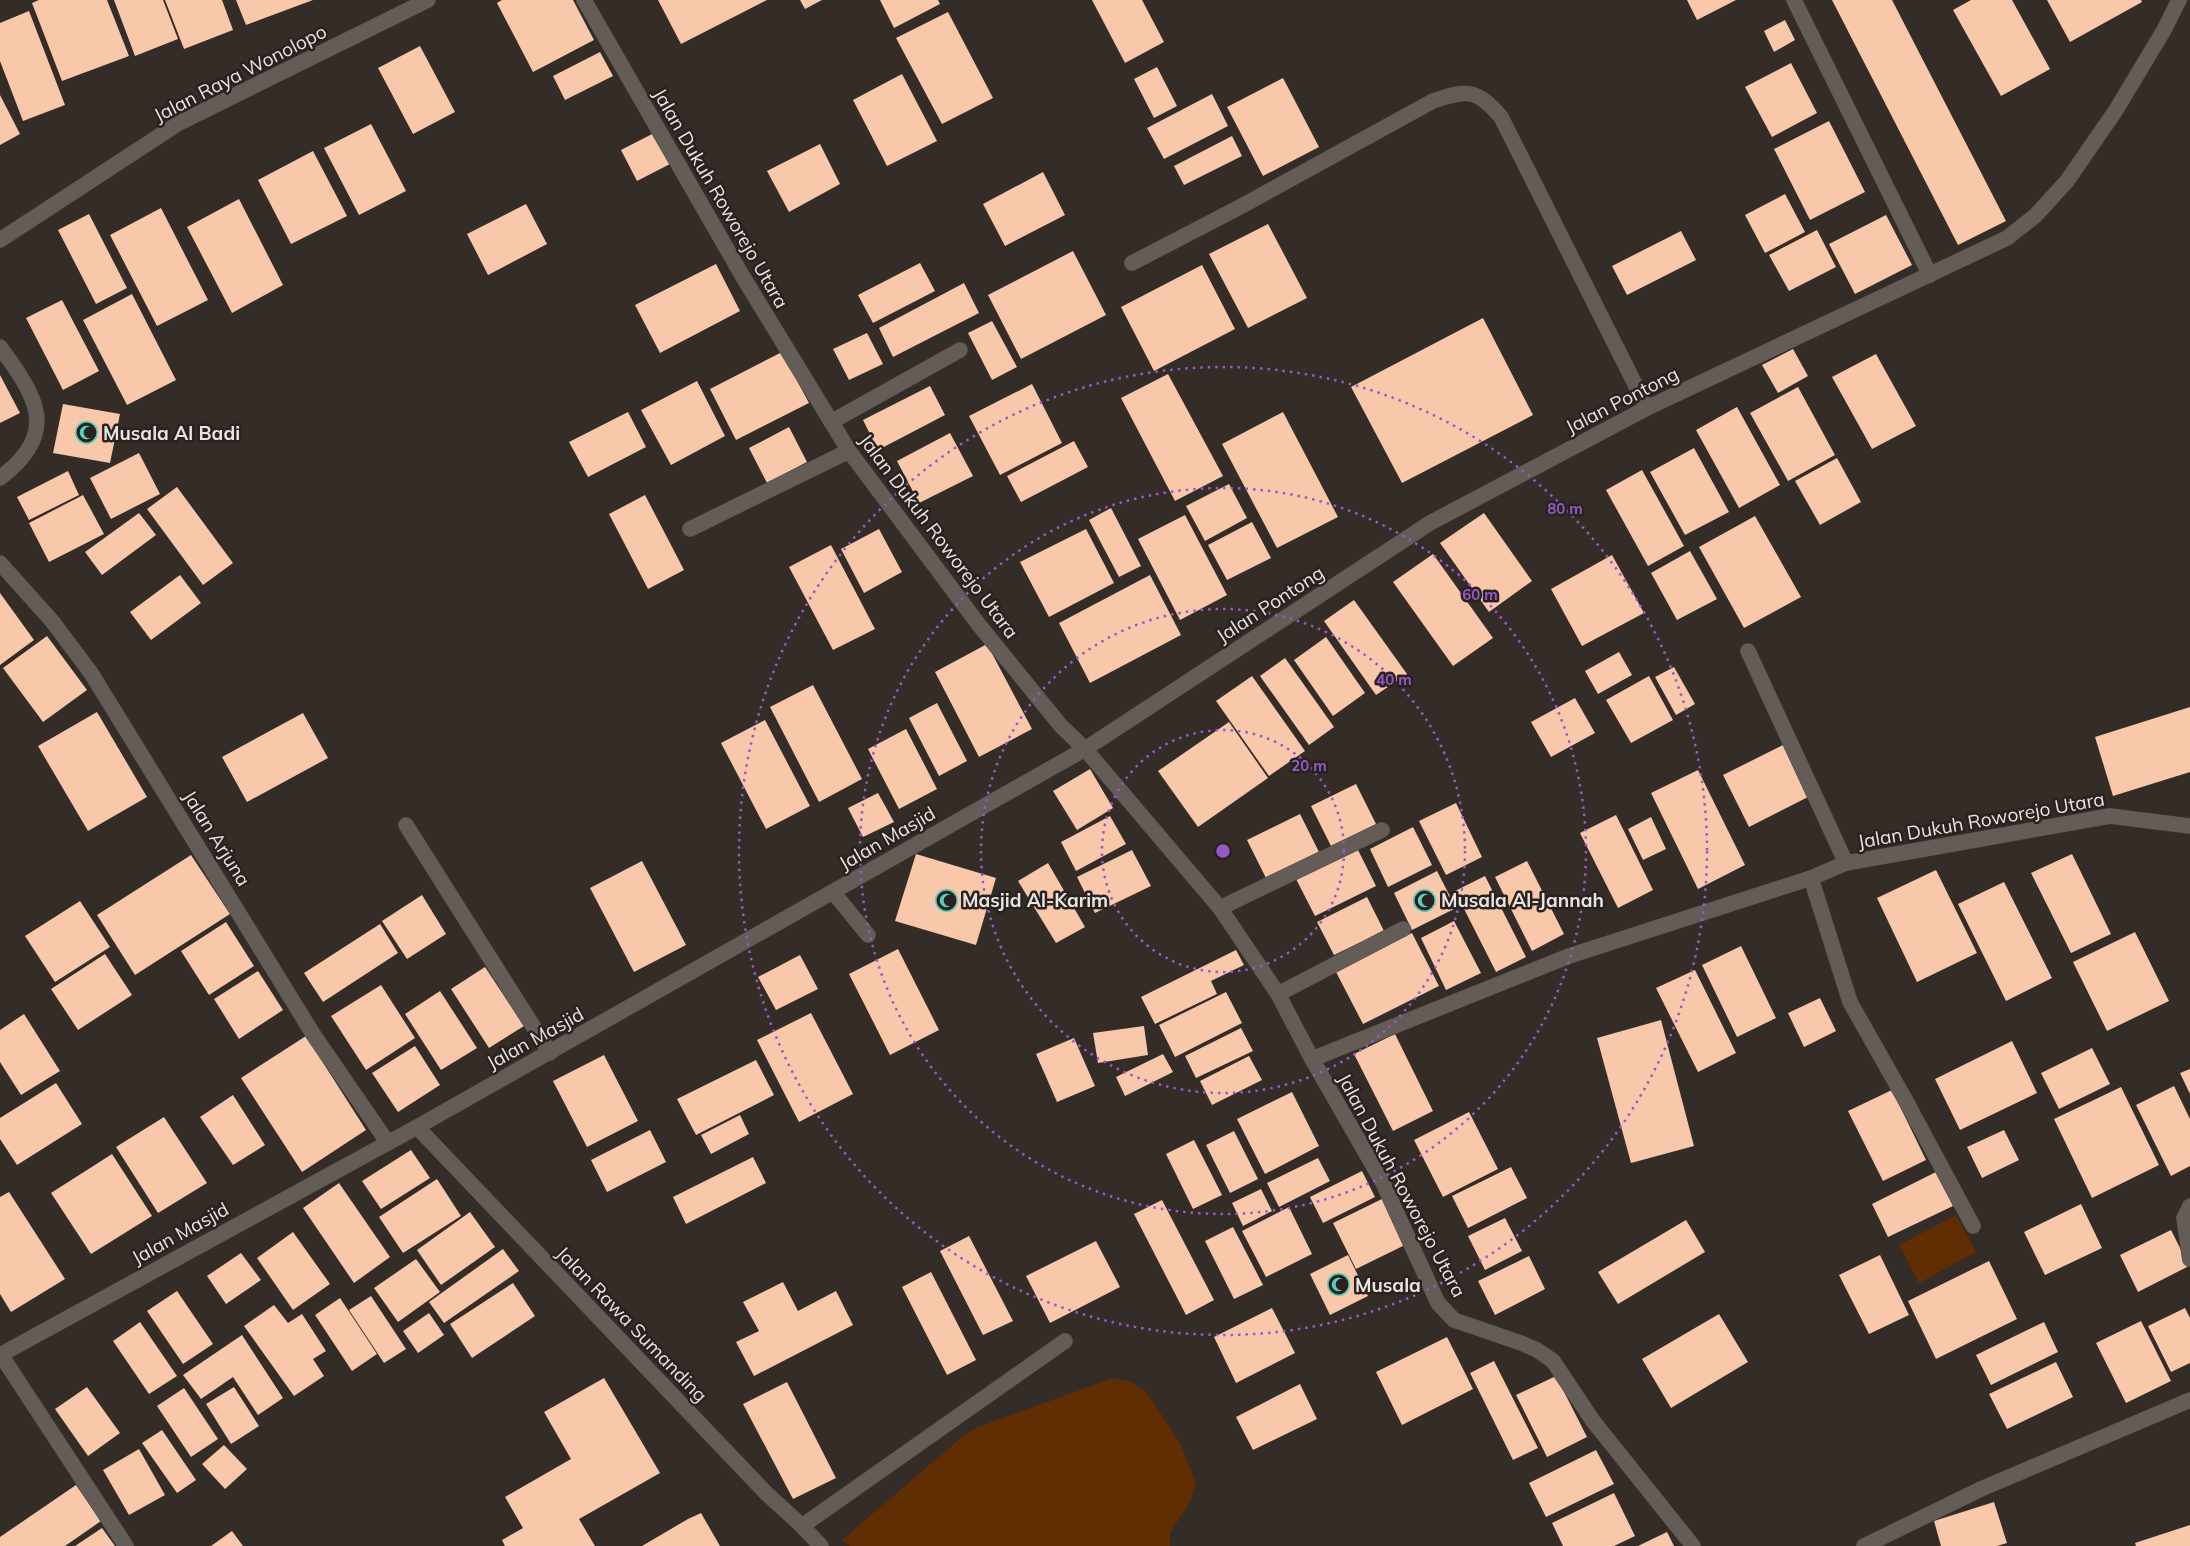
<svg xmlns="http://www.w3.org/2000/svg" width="2190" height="1546" viewBox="0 0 2190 1546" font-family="Mulish,sans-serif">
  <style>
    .green { fill: #612d03 }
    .building { fill: #f9c8ab }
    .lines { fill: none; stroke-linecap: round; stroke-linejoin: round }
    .minor-casing { stroke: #504a47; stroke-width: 16 }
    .minor { stroke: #645c57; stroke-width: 15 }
    .ring { fill: none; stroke: #965ac8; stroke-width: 2.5; stroke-dasharray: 2.5 5 }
    .labels { text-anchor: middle; stroke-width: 5; stroke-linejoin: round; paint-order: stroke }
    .street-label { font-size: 19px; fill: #e9e4e2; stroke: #29221e }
    .poi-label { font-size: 19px; font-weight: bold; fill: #e9e4e2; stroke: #29221e; text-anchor: start }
    .centre { fill: #965ac8; stroke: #29221e; stroke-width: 2.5 }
    .ring-label { font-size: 15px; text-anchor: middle; font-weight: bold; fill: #965ac8; stroke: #29221e; stroke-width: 5; stroke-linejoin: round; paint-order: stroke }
  </style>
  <rect width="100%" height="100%" fill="#332c27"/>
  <!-- green -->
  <g class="green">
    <polygon points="1956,1215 1976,1252 1919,1283 1899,1245"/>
    <polygon points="1113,1378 1132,1382 1148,1394 1180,1443 1196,1482 1191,1501 1170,1533 1170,1546 850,1546 842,1540 963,1436 978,1427"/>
  </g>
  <!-- building -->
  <g class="building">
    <polygon points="39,0 107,0 129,56 62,81 32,3"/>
    <polygon points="114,0 163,0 178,39 135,56"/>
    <polygon points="165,0 222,0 233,30 184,49"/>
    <polygon points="236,0 313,0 246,25"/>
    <polygon points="502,0 573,0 594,40 533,72 497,3"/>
    <polygon points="658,0 767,0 681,44"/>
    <polygon points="800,0 822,0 805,9"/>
    <polygon points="880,0 938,0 940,4 894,28"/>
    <polygon points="1092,0 1142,0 1164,42 1125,63"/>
    <polygon points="1687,0 1736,0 1697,20"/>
    <polygon points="1832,0 1892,0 2006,221 1958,245"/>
    <polygon points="1971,0 2012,0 2050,69 2001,96 1953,10"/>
    <polygon points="2047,0 2141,0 2142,2 2070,42"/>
    <polygon points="29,11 65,105 23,121 0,61 0,23"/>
    <polygon points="948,12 993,98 942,124 896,38"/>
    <polygon points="1785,20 1795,40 1774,52 1764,31"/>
    <polygon points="420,46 455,112 413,134 378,68"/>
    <polygon points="600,52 613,76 565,100 553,76"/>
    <polygon points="1791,63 1817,113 1772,137 1745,87"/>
    <polygon points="1157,67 1177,106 1154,118 1134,79"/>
    <polygon points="902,74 937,141 887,166 853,100"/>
    <polygon points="1283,78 1319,147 1263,176 1227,107"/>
    <polygon points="1212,94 1228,126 1164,159 1147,128"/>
    <polygon points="0,95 20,134 0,145"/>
    <polygon points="1829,121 1865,192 1810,220 1774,149"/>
    <polygon points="371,124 406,191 359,215 324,148"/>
    <polygon points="654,133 670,164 637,181 621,150"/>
    <polygon points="1232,136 1242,156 1184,185 1174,166"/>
    <polygon points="820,144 840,184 789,212 767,171"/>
    <polygon points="313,151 347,216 291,244 258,180"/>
    <polygon points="1043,172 1065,215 1005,246 983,204"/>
    <polygon points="1785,194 1805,232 1765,253 1745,215"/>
    <polygon points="239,199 283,285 232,313 187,227"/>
    <polygon points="526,204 547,244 488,275 467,234"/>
    <polygon points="161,208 208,300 157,326 110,235"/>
    <polygon points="89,214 127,288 96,304 58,230"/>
    <polygon points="1886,215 1912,265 1855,294 1829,244"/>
    <polygon points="1268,224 1307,298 1248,328 1209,254"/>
    <polygon points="1817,230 1836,267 1789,291 1769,255"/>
    <polygon points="1681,231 1696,260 1627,295 1612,266"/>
    <polygon points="1073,251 1106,315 1021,359 988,295"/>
    <polygon points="920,263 935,291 873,323 858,295"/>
    <polygon points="716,264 740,311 660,353 635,305"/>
    <polygon points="1202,265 1235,329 1154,371 1121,307"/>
    <polygon points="964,283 979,313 893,357 879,328"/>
    <polygon points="132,294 176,380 127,405 83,320"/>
    <polygon points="62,300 99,371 63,390 26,318"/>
    <polygon points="1483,318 1533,415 1402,483 1351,387"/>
    <polygon points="992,321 1017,367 992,380 968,333"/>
    <polygon points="867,333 883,364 849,380 833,349"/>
    <polygon points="1793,349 1808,376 1778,393 1762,365"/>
    <polygon points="782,352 809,403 736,440 710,389"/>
    <polygon points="1876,354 1916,426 1872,449 1832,377"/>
    <polygon points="1168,374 1223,476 1175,501 1121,398"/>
    <polygon points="0,375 20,413 0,423"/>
    <polygon points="697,381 725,436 671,465 641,410"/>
    <polygon points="1032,384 1062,443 1000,475 969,416"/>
    <polygon points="930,386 945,415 878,450 863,420"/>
    <polygon points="1798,387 1835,455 1788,481 1750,413"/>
    <polygon points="63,404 120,414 110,463 53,453"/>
    <polygon points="1737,407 1780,485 1739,508 1696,430"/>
    <polygon points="628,412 646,447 588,477 569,442"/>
    <polygon points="1283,412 1338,517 1277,548 1222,444"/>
    <polygon points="789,427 807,462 767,483 749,448"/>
    <polygon points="950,433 973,476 919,503 897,461"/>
    <polygon points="1074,441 1088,467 1021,502 1007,476"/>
    <polygon points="1694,448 1729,512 1685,535 1650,472"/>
    <polygon points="139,453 160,494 111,519 90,478"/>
    <polygon points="1837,458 1861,502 1820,525 1795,481"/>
    <polygon points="1642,470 1684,546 1648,566 1606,490"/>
    <polygon points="68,471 79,495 29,520 17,497"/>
    <polygon points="1229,484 1247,518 1205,541 1186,506"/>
    <polygon points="177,487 233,563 203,585 147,509"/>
    <polygon points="83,495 104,534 49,562 29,523"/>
    <polygon points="645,495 684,570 648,589 609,514"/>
    <polygon points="1111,508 1141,566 1119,577 1089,520"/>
    <polygon points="139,513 156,535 102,575 85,552"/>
    <polygon points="1484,513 1532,581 1489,612 1440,543"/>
    <polygon points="1185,515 1227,595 1180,620 1138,539"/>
    <polygon points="1755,516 1801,597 1744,628 1699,547"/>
    <polygon points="1252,522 1271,558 1227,580 1208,545"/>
    <polygon points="879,529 902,572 864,593 841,549"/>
    <polygon points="1086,529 1114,583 1049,617 1020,562"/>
    <polygon points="831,545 875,629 833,650 789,567"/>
    <polygon points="1690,551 1717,599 1677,620 1651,573"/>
    <polygon points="1433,554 1493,638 1453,666 1393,582"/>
    <polygon points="1612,555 1644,613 1582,646 1551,589"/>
    <polygon points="180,575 201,603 151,640 130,612"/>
    <polygon points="1150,575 1181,635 1090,683 1059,623"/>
    <polygon points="0,593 34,640 0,665"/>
    <polygon points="1354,600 1407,674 1376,695 1324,621"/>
    <polygon points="47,636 87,690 43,722 3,668"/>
    <polygon points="1326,637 1365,693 1333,716 1294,660"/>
    <polygon points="987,644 1032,729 979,757 935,672"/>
    <polygon points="1619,652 1632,675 1598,694 1585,671"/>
    <polygon points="1285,658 1334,727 1309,745 1260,676"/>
    <polygon points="1674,667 1695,704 1676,715 1655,677"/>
    <polygon points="1252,676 1305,751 1269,776 1216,701"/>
    <polygon points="1649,676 1673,720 1631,743 1606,700"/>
    <polygon points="813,685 862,779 819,802 770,707"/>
    <polygon points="1575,698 1595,733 1551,757 1531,722"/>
    <polygon points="937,703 967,761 939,776 909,718"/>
    <polygon points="2190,707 2190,772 2113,796 2095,737"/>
    <polygon points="97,712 147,797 88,831 38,746"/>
    <polygon points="303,713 328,758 247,802 222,757"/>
    <polygon points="765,720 810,806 766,829 721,743"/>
    <polygon points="1229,722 1268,778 1198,827 1158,771"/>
    <polygon points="906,729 937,789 899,809 868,749"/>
    <polygon points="1783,745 1808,797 1749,827 1723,775"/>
    <polygon points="1090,769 1113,808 1077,830 1053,791"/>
    <polygon points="1698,770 1745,865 1698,889 1651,793"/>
    <polygon points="1356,784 1378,828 1333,850 1311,806"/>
    <polygon points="878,793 894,822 863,837 848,808"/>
    <polygon points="1456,803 1482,857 1446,875 1419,821"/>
    <polygon points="1300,814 1320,854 1267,880 1247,840"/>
    <polygon points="1616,815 1653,890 1618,908 1580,833"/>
    <polygon points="1110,816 1126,844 1076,871 1061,842"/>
    <polygon points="1651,817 1666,849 1643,860 1628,829"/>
    <polygon points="1413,827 1432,865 1388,887 1370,849"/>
    <polygon points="1357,848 1376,886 1315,916 1296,879"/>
    <polygon points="1132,850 1151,886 1095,913 1077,877"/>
    <polygon points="916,854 996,878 976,945 895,921"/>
    <polygon points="2072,854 2111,934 2071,953 2031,873"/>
    <polygon points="191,855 230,914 135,975 97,915"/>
    <polygon points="642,861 686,945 634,972 590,888"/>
    <polygon points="1527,861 1564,934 1532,951 1495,877"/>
    <polygon points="1048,863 1085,927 1056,943 1018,881"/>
    <polygon points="1936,870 1977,953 1917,982 1877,898"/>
    <polygon points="1437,871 1456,908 1412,930 1394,893"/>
    <polygon points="1485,876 1526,957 1496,972 1455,891"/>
    <polygon points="2004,882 2052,978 2006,1001 1958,904"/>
    <polygon points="422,895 446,934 407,959 382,921"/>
    <polygon points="1367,897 1384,931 1334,955 1317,922"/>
    <polygon points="80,901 110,947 55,982 25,936"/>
    <polygon points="1454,921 1481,973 1446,990 1421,938"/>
    <polygon points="226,922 254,966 209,995 181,951"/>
    <polygon points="380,924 398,953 323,1002 304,973"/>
    <polygon points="2135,932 2169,1001 2107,1031 2073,962"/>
    <polygon points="1412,933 1439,986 1363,1024 1335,970"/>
    <polygon points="1741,946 1776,1018 1737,1037 1702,965"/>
    <polygon points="898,949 939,1030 890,1055 849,974"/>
    <polygon points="1236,950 1244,965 1211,981 1217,994 1155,1024 1141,997"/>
    <polygon points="105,954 132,995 78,1030 51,989"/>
    <polygon points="800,955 818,989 776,1010 758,977"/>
    <polygon points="485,967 524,1026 489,1048 451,989"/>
    <polygon points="1695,970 1736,1053 1698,1072 1656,988"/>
    <polygon points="258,971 283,1010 239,1039 214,999"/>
    <polygon points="381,985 415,1038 366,1070 331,1016"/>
    <polygon points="440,991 477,1048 441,1070 405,1014"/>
    <polygon points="1226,992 1242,1023 1175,1057 1159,1025"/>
    <polygon points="1820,998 1836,1031 1804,1047 1788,1013"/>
    <polygon points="811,1013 853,1094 799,1122 757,1040"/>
    <polygon points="24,1014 60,1071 21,1095 0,1062 0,1030"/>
    <polygon points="1661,1020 1694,1146 1631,1163 1597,1038"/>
    <polygon points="1144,1026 1148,1055 1098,1063 1093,1033"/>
    <polygon points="1241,1028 1253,1051 1196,1078 1185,1056"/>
    <polygon points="1395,1034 1433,1111 1393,1131 1354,1054"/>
    <polygon points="306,1036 366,1130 302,1172 241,1078"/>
    <polygon points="1074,1038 1095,1086 1057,1102 1036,1054"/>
    <polygon points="2012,1041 2037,1093 1960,1130 1935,1079"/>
    <polygon points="415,1046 440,1085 398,1112 372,1073"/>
    <polygon points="2092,1048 2110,1084 2059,1109 2041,1073"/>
    <polygon points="1163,1054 1173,1072 1125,1096 1116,1077"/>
    <polygon points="604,1055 638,1121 587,1147 553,1081"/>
    <polygon points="1249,1056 1262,1080 1212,1105 1200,1081"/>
    <polygon points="756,1060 774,1095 696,1135 677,1099"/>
    <polygon points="2190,1069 2190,1094 2180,1073"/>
    <polygon points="56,1083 82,1124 17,1165 0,1139 0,1118"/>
    <polygon points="2174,1086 2190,1119 2190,1166 2171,1176 2136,1105"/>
    <polygon points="2121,1087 2159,1165 2092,1198 2054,1119"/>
    <polygon points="1892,1090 1926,1160 1883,1181 1848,1111"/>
    <polygon points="1292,1092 1319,1146 1265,1174 1237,1119"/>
    <polygon points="233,1095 265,1145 233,1165 200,1117"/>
    <polygon points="1469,1112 1498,1169 1443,1197 1414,1140"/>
    <polygon points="740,1115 749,1134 711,1154 701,1135"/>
    <polygon points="164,1117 207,1183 158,1213 116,1147"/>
    <polygon points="650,1130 666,1162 607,1192 591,1160"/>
    <polygon points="2004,1130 2019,1160 1982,1178 1967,1147"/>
    <polygon points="1234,1131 1258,1179 1230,1193 1206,1145"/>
    <polygon points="1194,1140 1222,1195 1193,1209 1166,1154"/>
    <polygon points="411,1150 430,1178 381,1209 362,1181"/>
    <polygon points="112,1154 152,1216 91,1254 51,1193"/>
    <polygon points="753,1157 766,1183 686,1224 673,1197"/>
    <polygon points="1318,1158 1330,1181 1279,1207 1267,1183"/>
    <polygon points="1511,1167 1527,1198 1468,1228 1452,1196"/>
    <polygon points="1362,1171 1375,1197 1323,1223 1310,1197"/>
    <polygon points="1936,1172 1953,1206 1888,1237 1872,1204"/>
    <polygon points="437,1179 461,1216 403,1253 379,1217"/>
    <polygon points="339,1183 390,1257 354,1283 303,1208"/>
    <polygon points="1261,1189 1272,1211 1243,1226 1232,1203"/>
    <polygon points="9,1192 65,1279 11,1312 0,1294 0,1197"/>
    <polygon points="1384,1198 1407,1244 1356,1269 1333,1223"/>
    <polygon points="1162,1200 1214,1300 1186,1315 1134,1214"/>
    <polygon points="2081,1204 2102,1248 2045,1275 2024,1232"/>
    <polygon points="1289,1207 1312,1254 1266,1277 1242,1231"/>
    <polygon points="470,1212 495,1247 441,1285 417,1250"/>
    <polygon points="1505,1218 1522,1251 1485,1270 1468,1236"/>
    <polygon points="1686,1220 1705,1252 1618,1304 1598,1272"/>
    <polygon points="1233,1227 1263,1285 1234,1299 1205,1241"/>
    <polygon points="2171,1230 2189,1266 2138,1292 2120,1255"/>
    <polygon points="293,1232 330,1284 293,1310 257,1258"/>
    <polygon points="969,1236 1013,1321 983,1335 940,1251"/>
    <polygon points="1096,1241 1120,1287 1050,1323 1026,1276"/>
    <polygon points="503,1249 519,1271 444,1323 429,1302"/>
    <polygon points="241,1253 261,1280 226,1304 207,1276"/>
    <polygon points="1348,1255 1368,1296 1330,1315 1310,1274"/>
    <polygon points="1880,1255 1909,1315 1869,1334 1839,1275"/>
    <polygon points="1529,1256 1545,1289 1495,1315 1478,1281"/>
    <polygon points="416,1259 440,1292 398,1322 374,1288"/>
    <polygon points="1989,1261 2017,1319 1936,1359 1908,1301"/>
    <polygon points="931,1272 976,1360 947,1375 902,1287"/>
    <polygon points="783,1282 798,1311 836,1291 853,1325 754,1376 736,1342 759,1331 743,1302"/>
    <polygon points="513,1283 535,1316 472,1358 450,1324"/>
    <polygon points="177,1291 213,1344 183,1364 147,1311"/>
    <polygon points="371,1296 406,1349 384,1363 349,1310"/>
    <polygon points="340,1298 377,1354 352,1371 315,1315"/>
    <polygon points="274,1305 288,1323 302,1314 326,1351 313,1359 324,1376 294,1396 244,1326"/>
    <polygon points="1272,1308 1295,1353 1236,1383 1214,1337"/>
    <polygon points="2185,1308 2190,1318 2190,1363 2171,1372 2148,1326"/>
    <polygon points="429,1313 444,1335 418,1353 403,1331"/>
    <polygon points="1719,1314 1748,1362 1671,1408 1642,1359"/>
    <polygon points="2141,1321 2171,1381 2126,1403 2096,1343"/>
    <polygon points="140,1322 177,1376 149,1394 113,1341"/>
    <polygon points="2044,1322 2058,1352 1991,1385 1976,1355"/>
    <polygon points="242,1335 283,1398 258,1415 233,1377 201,1399 183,1375"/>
    <polygon points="1447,1337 1473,1389 1402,1425 1376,1372"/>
    <polygon points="1494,1361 1538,1448 1513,1460 1470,1373"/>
    <polygon points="2056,1362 2073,1397 2007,1429 1989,1394"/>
    <polygon points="1556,1376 1587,1437 1547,1457 1516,1395"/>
    <polygon points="604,1378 660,1473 579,1519 595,1546 505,1546 502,1540 523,1528 505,1497 571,1459 544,1412"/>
    <polygon points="787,1382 836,1478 793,1499 743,1404"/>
    <polygon points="1300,1384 1317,1419 1253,1450 1236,1417"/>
    <polygon points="87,1387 120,1433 88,1456 55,1409"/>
    <polygon points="234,1387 259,1426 231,1444 206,1404"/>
    <polygon points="184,1388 218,1439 191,1457 157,1406"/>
    <polygon points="162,1430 196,1480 177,1493 142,1443"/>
    <polygon points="224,1445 247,1469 225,1489 202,1464"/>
    <polygon points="139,1449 165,1495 129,1515 103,1470"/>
    <polygon points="1596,1450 1614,1484 1546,1517 1529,1483"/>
    <polygon points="76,1485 101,1521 65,1546 0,1546 0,1537"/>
    <polygon points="1614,1493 1635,1536 1614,1546 1563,1546 1552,1523"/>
    <polygon points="1994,1502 2007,1543 1997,1546 1941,1546 1934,1521"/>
    <polygon points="701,1513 720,1546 642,1546 688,1519"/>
    <polygon points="2190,1525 2190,1546 2136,1546 2135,1543"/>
    <polygon points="102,1528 115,1546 75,1546"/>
    <polygon points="232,1531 243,1546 211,1546"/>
    <polygon points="1667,1532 1674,1546 1638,1546"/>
  </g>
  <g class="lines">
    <defs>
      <g id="minor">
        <polyline points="584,0 743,277 849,451 979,625 1061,726 1085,749 1220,908 1278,994 1312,1059 1383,1183 1438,1303 1454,1320 1521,1343 1537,1350 1553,1361 1593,1421 1693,1546"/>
        <polyline points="1794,0 1930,275"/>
        <polyline points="0,240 179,123 428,0"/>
        <path d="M1132,263L1238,208L1433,101C1467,89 1477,89 1501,117L1647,408"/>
        <path d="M0,347C37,397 60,433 0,478"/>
        <polyline points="831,422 960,350"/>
        <polyline points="690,529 849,451"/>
        <polyline points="0,563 52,621 91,673 313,1034 388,1143"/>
        <polyline points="1748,651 1846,863"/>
        <polyline points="406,825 550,1053"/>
        <polyline points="1811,878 1850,1002 1906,1101 1973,1226"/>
        <polyline points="833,892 868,935"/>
        <polyline points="1220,908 1382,830"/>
        <polyline points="1278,994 1403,929"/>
        <polyline points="1312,1059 1569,956 1811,878 1846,863 2110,816 2190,826"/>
        <polyline points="417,1127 767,1494 802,1526 821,1546"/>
        <polyline points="2190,1206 2184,1218 2190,1259"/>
        <polyline points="0,1355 417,1127 1085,749 1430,523 1647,408 2007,238 2035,216 2067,181 2116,110 2164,30 2179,0"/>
        <polyline points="1,1355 126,1546"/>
        <polyline points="802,1526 1065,1341"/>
        <polyline points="1864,1546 1981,1489 2190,1400"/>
      </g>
    </defs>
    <!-- minor casing -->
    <use href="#minor" class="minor-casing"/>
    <!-- minor -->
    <use href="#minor" class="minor"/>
  </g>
  <!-- distance rings -->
  <g class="ring">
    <circle cx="1223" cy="851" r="121"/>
    <circle cx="1223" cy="851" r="242"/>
    <circle cx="1223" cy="851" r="363"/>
    <circle cx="1223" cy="851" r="484"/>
  </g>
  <!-- icons -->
  <defs>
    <symbol id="mosque-ring" viewBox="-11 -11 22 22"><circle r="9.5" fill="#29221e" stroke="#5dceb9" stroke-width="1.5"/><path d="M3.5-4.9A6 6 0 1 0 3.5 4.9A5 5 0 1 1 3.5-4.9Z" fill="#5dceb9"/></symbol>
  </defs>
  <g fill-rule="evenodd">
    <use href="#mosque-ring" x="74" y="420" width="25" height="25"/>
    <use href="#mosque-ring" x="934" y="888" width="25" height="25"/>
    <use href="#mosque-ring" x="1412" y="888" width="25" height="25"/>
    <use href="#mosque-ring" x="1326" y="1272" width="25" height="25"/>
  </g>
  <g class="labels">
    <!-- street labels -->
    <g class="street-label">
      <text transform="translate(240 73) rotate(-27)" y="7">Jalan Raya Wonolopo</text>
      <text transform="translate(721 198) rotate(60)" y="7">Jalan Dukuh Roworejo Utara</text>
      <text transform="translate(1622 400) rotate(-27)" y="7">Jalan Pontong</text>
      <text transform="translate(939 536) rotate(53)" y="7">Jalan Dukuh Roworejo Utara</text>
      <text transform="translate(1270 604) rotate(-33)" y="7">Jalan Pontong</text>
      <text transform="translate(1981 820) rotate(-10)" y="7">Jalan Dukuh Roworejo Utara</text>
      <text transform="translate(217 838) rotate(58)" y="7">Jalan Arjuna</text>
      <text transform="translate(887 838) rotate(-30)" y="7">Jalan Masjid</text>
      <text transform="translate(535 1038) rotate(-29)" y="7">Jalan Masjid</text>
      <text transform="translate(1402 1185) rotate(62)" y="7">Jalan Dukuh Roworejo Utara</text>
      <text transform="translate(180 1233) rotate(-29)" y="7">Jalan Masjid</text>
      <text transform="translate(632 1324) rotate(46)" y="7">Jalan Rawa Sumanding</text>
    </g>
    <!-- poi labels -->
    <g class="poi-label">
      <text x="103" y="440">Musala Al Badi</text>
      <text x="962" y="907">Masjid Al-Karim</text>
      <text x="1441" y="907">Musala Al-Jannah</text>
      <text x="1355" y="1292">Musala</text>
    </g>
  </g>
  <circle cx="1223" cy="851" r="8" class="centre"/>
  <g class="ring-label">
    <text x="1565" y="514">80 m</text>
    <text x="1480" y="600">60 m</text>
    <text x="1394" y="685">40 m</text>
    <text x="1309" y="771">20 m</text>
  </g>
</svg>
